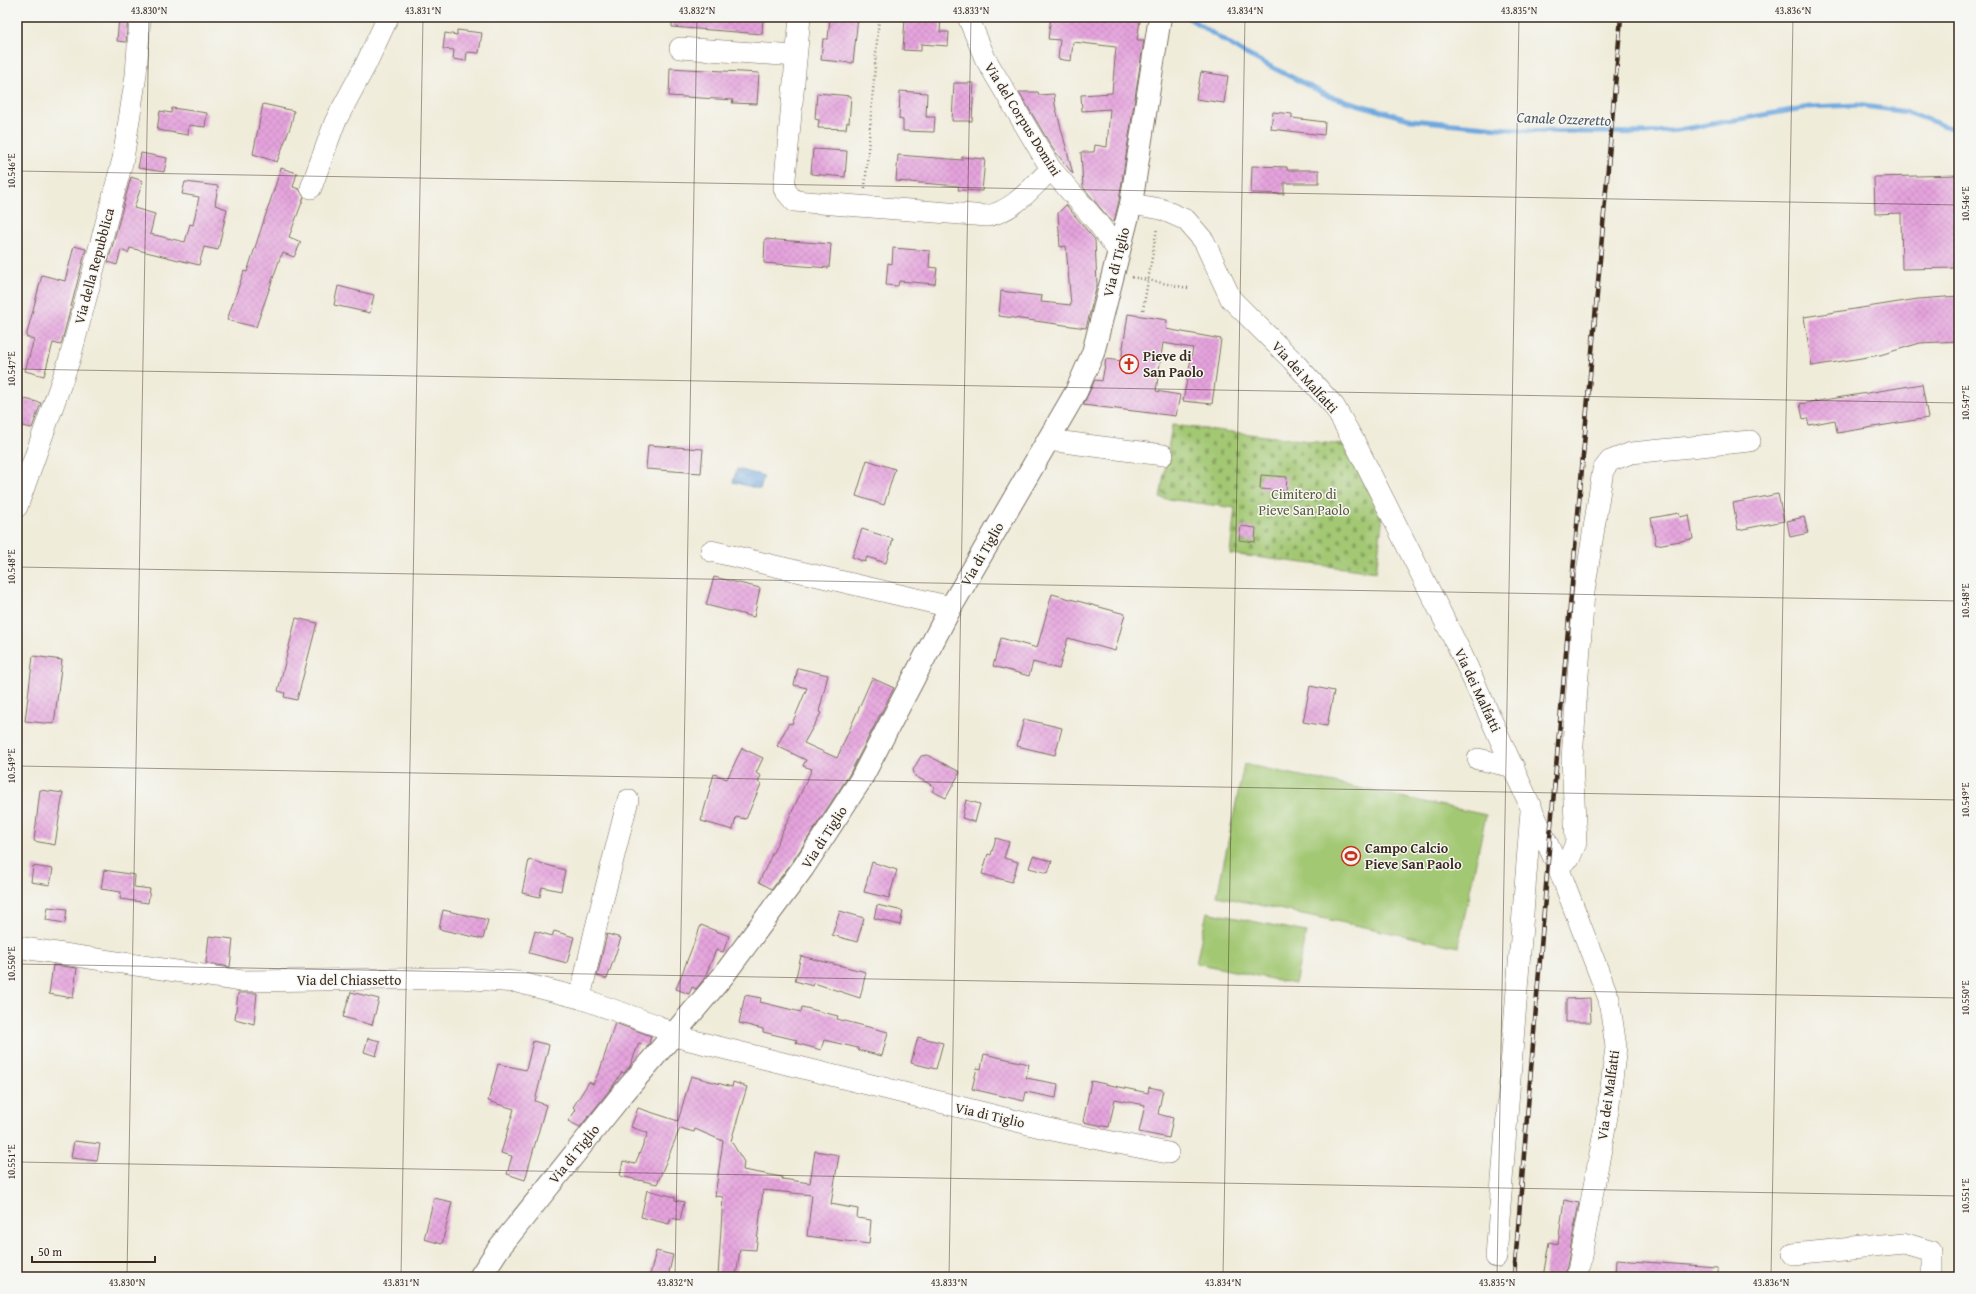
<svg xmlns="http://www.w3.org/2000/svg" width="1976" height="1294" viewBox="0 0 1976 1294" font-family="'Gentium Book Plus',serif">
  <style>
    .cemetery { fill: url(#cemetery-stones); stroke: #6f7948 }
    .pitch { fill: #a3c873; stroke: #6f7948 }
    .water { fill: url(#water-waves); stroke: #54697e }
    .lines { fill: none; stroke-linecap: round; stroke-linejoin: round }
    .stream { stroke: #6ea8de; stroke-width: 5 }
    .building { fill: url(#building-cross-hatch) }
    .minor-casing { stroke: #7a6e60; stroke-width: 22 }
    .major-casing { stroke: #7a6e60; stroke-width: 24 }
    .path { stroke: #7a6e60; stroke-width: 2.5; stroke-dasharray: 1 3; stroke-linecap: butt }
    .minor { stroke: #fff; stroke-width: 21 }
    .major { stroke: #fff; stroke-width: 22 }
    .rail-casing { stroke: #3b2a1e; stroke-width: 4.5 }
    .rail { stroke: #f6f6f2; stroke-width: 3; stroke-dasharray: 9; stroke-linecap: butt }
    .ticks { fill: none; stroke: #3b2a1e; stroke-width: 1; stroke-opacity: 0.45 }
    .labels { text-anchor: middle; stroke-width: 3; stroke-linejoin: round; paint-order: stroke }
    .street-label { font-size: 14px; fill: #3b2a1e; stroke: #f6f6f2 }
    .poi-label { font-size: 14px; font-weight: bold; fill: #3b2a1e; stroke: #f6f6f2; text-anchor: start }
    .park-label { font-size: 14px; fill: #5a5938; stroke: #f6f6f2 }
    .water-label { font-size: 15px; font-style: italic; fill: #4d5661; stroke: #f6f6f2 }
    .neatline { fill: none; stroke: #3b2a1e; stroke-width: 1.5 }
    .ticks-label { font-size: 10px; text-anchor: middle; fill: #3b2a1e }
  </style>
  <defs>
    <pattern id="cemetery-stones" width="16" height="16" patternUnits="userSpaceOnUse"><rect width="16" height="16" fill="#a3c873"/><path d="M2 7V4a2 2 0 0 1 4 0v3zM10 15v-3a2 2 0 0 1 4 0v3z" fill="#86a35e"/></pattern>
    <pattern id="water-waves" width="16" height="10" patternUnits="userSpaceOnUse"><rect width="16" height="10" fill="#6ea8de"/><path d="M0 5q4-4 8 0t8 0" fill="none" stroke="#5c89b3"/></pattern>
    <pattern id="building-cross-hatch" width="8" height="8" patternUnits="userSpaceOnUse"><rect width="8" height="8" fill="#e5a3dd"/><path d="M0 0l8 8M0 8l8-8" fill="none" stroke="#c58cbd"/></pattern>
  </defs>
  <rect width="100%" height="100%" fill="#f6f6f2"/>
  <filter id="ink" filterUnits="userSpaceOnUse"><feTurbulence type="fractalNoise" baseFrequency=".025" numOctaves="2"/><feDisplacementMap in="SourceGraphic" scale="8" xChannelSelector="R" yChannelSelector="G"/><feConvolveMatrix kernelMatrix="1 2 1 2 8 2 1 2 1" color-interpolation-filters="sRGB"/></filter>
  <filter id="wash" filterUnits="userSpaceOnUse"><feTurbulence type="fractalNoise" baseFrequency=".012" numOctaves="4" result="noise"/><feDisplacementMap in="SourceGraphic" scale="16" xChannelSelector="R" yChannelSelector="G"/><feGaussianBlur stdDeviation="0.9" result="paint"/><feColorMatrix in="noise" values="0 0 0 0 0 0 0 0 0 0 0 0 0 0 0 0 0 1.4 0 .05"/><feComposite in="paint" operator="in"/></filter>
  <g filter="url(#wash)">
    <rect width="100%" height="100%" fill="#f0ecda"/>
    <!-- cemetery -->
    <polygon class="cemetery" points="1172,425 1343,445 1383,515 1376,572 1230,554 1235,508 1160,498"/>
    <!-- pitch -->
    <g class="pitch">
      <polygon points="1244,764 1486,815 1458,947 1217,896"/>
      <polygon points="1207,912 1306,932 1295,984 1196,963"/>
    </g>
    <!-- water -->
    <polygon class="water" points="737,469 764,476 760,489 733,482"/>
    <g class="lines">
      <!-- stream -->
      <polyline class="stream" points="1187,17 1242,52 1329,96 1412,120 1531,131 1647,133 1678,130 1809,107 1858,105 1906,112 1959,131"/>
    </g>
    <g id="blocks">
      <!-- building -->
      <g class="building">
        <polygon points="119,17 128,17 126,42 117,41"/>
        <polygon points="672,17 763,17 762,34 672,27"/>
        <polygon points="830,17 858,17 853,63 821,60 823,39 828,39"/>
        <polygon points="905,17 941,17 940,32 949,32 948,46 921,44 921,51 903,50"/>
        <polygon points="1051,17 1110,17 1140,21 1137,40 1144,40 1119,201 1114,222 1111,221 1083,187 1081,152 1094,152 1095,145 1107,147 1110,109 1082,111 1081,95 1112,93 1116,47 1073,42 1071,61 1058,59 1060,40 1048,39"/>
        <polygon points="457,30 482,33 479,53 467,52 466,61 453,59 454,50 443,49 445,33 457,35"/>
        <polygon points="670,68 759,73 757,104 732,103 733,100 669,96"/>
        <polygon points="1201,72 1228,76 1224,103 1196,99"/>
        <polygon points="954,83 974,83 972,121 952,121"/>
        <polygon points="900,91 927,93 926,117 935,117 934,132 903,131 903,120 899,119"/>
        <polygon points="1019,92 1038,92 1039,95 1054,94 1055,105 1073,174 1053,149"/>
        <polygon points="817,93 851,96 849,123 847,122 846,129 818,128 819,120 815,119"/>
        <polygon points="263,104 294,111 291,125 277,162 253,154"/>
        <polygon points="172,108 207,113 205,127 189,125 188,135 157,130 160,111 171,113"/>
        <polygon points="1273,112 1292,114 1292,118 1325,122 1324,135 1271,129"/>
        <polygon points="813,149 847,151 845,177 811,174"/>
        <polygon points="141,153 167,158 164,172 138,168"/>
        <polygon points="898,155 962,160 962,157 985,159 982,191 958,190 959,186 896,181"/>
        <polygon points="1252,166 1287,167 1287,170 1319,170 1319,183 1284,183 1284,194 1251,193"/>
        <polygon points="281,168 297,173 293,187 299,189 304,197 289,237 301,242 294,257 283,253 280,258 256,327 227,320 244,271 247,272"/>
        <polygon points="1959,175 1959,268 1902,269 1901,213 1875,214 1874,177"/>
        <polygon points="131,177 143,181 134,208 155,214 150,234 185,242 190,224 193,225 199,197 182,194 185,182 218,186 215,205 227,209 218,250 204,247 199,265 130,248 128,253 121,250 117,265 108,262"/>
        <polygon points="1066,205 1095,240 1097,285 1086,328 999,316 1001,291 1042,296 1041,302 1071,305 1066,246 1060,247 1058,213"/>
        <polygon points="765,239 831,244 829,268 764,263"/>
        <polygon points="74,246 86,249 61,345 53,343 44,376 25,371 34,339 26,337 42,275 65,281"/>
        <polygon points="893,248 930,251 929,267 937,268 935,284 899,281 898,286 886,285 888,263 892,264"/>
        <polygon points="338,286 374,295 370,313 334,305"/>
        <polygon points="1959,296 1959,341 1920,343 1880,355 1812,366 1804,317 1918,299"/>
        <polygon points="1128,314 1167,320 1166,329 1221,339 1212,404 1183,401 1193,348 1163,343 1156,391 1180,395 1176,416 1083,405 1095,380 1102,381 1106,359 1121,361"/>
        <polygon points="1922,384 1928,418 1837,433 1835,420 1809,425 1807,418 1803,419 1800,404"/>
        <polygon points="17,397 41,403 32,428 17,425"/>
        <polygon points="648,445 703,449 701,473 646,469"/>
        <polygon points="867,460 895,469 884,505 856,496"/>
        <polygon points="1261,475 1287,477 1286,491 1260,489"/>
        <polygon points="1778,494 1784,521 1738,530 1733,503"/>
        <polygon points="1679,513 1680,517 1689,515 1693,539 1656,545 1651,518"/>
        <polygon points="1804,517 1808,533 1790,537 1787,521"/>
        <polygon points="1241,526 1256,528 1255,542 1239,540"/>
        <polygon points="862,529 893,539 886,563 867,557 865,562 852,557"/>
        <polygon points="714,577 760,588 754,617 706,605"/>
        <polygon points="1052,594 1125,614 1115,651 1068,638 1059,669 1033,662 1029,676 993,666 1001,638 1037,648"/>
        <polygon points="296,618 317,623 297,700 284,697 285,693 278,691"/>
        <polygon points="33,656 62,660 54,724 25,721"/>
        <polygon points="798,668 828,675 819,712 821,713 804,743 837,758 872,678 894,688 849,775 793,861 772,889 759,882 812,769 803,766 806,760 777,746 789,723 792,724 807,688 794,685"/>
        <polygon points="1310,686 1334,691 1327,726 1303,722"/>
        <polygon points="1024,719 1062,728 1055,755 1017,746"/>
        <polygon points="742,748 763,758 756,773 761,776 758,782 761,784 746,819 736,817 733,830 701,821 714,774 727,779"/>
        <polygon points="927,755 960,772 946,798 932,791 935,787 915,776 913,770 921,756"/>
        <polygon points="40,790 63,793 55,845 34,841"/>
        <polygon points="966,800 980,804 975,822 962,818"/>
        <polygon points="996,838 1009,842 1004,858 1018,862 1012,882 982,874 988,854 991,855"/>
        <polygon points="1033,856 1052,861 1048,873 1029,868"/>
        <polygon points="529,860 565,870 561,891 542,887 540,897 522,893"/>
        <polygon points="872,862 897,870 889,898 864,892"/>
        <polygon points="33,866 53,869 50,885 31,882"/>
        <polygon points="104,870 135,875 134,887 150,889 148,903 120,899 121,892 101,889"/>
        <polygon points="877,905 903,911 900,925 874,918"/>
        <polygon points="48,907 67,909 65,923 46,920"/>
        <polygon points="443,910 488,920 483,939 439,929"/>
        <polygon points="840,911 864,918 857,942 832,935"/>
        <polygon points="701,925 729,936 723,952 716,950 704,979 696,989 692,987 689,994 676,989"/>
        <polygon points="535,931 552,936 554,931 574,937 567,963 529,953"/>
        <polygon points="607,934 621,938 607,979 597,976"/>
        <polygon points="209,936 233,939 230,967 206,963"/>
        <polygon points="801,956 866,972 860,998 814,983 813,986 795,981"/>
        <polygon points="53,965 77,968 73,998 49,994"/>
        <polygon points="351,992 379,999 372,1025 343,1017"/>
        <polygon points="238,993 257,993 254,1024 235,1019"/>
        <polygon points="745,995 761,998 760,1002 801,1012 802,1007 838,1016 837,1019 888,1032 882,1056 858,1050 858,1048 824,1040 821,1050 796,1043 797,1040 763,1032 763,1029 739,1023"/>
        <polygon points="1590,998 1591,1022 1566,1022 1566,999"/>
        <polygon points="615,1023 651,1036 649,1044 647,1046 639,1043 630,1066 624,1073 622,1072 613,1086 580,1127 568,1121 576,1110 573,1107 589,1082 593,1084 600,1070"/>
        <polygon points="918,1037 943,1043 936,1069 911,1063"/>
        <polygon points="368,1038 380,1041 376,1056 364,1052"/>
        <polygon points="533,1041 549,1045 535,1101 546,1105 525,1180 507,1174 512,1156 501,1153 514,1109 488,1101 498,1064 526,1070"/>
        <polygon points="984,1054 1029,1064 1026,1078 1058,1084 1056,1098 1026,1092 1024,1101 972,1089 977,1068 981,1069"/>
        <polygon points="691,1076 732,1087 733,1082 747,1087 731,1141 744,1162 743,1170 782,1177 782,1179 810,1183 815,1151 839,1155 831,1204 858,1209 857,1218 871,1220 869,1244 807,1236 812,1195 763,1190 756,1250 740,1249 736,1277 718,1277 723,1197 715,1196 723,1141 695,1129 694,1132 680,1128 657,1184 620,1176 623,1161 635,1164 648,1133 631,1127 638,1108 678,1121"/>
        <polygon points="1091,1081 1148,1093 1149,1087 1163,1090 1158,1114 1173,1118 1169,1138 1139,1132 1145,1105 1115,1099 1109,1127 1083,1122"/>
        <polygon points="74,1141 100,1144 97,1161 71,1158"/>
        <polygon points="647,1190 675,1197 675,1200 684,1202 680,1220 671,1218 669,1224 641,1217"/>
        <polygon points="434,1198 452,1202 442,1244 424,1239"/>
        <polygon points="1564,1200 1579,1203 1565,1277 1543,1277 1549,1242 1558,1244"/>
        <polygon points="656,1251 673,1255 668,1277 650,1275"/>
        <polygon points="1616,1260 1717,1267 1717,1277 1615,1277"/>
      </g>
    </g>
  </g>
  <g filter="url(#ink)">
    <use href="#blocks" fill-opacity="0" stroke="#7a6e60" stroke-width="1"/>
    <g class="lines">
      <defs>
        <g id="minor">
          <path d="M800,17L784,189L794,201L987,216C1014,211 1032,187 1051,169"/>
          <polyline points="968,17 985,58 1051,169 1097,222 1119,252"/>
          <polyline points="680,48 796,56"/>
          <polyline points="311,188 335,122 366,64 388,17"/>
          <polyline points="1131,204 1161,209 1186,220 1204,241 1231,299 1292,360 1334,406 1355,443 1462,655 1558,867 1609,999 1616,1047 1608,1111 1577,1277"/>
          <polyline points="1048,440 1163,455"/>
          <polyline points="17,507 70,358 123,159 136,75 140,17"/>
          <polyline points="711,551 951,607"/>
          <polyline points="1478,759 1514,767"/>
          <polyline points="1558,867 1570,857 1576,843 1572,758 1584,592 1603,470 1610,461 1631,453 1750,441"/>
          <polyline points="17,947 242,981 459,978 517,982 580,998 656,1025 674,1036 1057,1131 1168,1153"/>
          <polyline points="580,998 595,931 628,800"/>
          <polyline points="1793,1254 1903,1243 1930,1251 1930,1277"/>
          <polyline points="1496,1257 1531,811"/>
        </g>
        <polyline id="major" points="480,1277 499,1248 621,1096 723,976 803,868 860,781 951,607 1076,392 1093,353 1131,204 1160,17"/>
      </defs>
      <!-- minor casing -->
      <use href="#minor" class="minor-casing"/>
      <!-- major casing -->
      <use href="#major" class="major-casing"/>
      <!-- path -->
      <g class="path">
        <polyline points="865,188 879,17"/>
        <polyline points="1132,277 1188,288"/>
        <polyline points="1143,310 1157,228"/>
      </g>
      <!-- minor -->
      <use href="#minor" class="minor"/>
      <!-- major -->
      <use href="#major" class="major"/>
      <defs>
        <polyline id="rail" points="1514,1277 1549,849 1621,17"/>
      </defs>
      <!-- rail casing -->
      <use href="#rail" class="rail-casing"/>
      <!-- rail -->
      <use href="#rail" class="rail"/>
    </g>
  </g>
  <!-- ticks -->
  <path class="ticks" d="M17,171L1959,205M17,369L1959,403M17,567L1959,601M17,766L1959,800M17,964L1959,998M17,1162L1959,1196M127,1277L149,17M401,1277L423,17M675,1277L697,17M949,1277L971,17M1223,1277L1245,17M1497,1277L1519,17M1771,1277L1793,17"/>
  <!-- icons -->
  <defs>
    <symbol id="church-ring" viewBox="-11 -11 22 22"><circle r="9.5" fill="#f6f6f2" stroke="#c8321e" stroke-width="1.5"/><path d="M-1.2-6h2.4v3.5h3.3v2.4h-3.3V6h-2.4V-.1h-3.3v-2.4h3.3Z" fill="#c8321e"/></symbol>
    <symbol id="stadium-ring" viewBox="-11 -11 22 22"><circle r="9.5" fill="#f6f6f2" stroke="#c8321e" stroke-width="1.5"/><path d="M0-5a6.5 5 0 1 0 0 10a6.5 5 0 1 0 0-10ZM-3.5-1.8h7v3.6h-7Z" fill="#c8321e"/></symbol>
  </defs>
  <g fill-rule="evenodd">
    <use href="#church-ring" x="1118" y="353" width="22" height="22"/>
    <use href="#stadium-ring" x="1340" y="845" width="22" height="22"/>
  </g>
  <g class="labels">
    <!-- street labels -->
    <g class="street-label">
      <text transform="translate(1023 119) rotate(58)" y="5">Via del Corpus Domini</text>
      <text transform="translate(1116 262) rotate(-76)" y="5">Via di Tiglio</text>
      <text transform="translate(94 266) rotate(-75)" y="5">Via della Repubblica</text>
      <text transform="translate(1305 377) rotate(48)" y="5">Via dei Malfatti</text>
      <text transform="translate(982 554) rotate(-60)" y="5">Via di Tiglio</text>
      <text transform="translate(1478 690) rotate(65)" y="5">Via dei Malfatti</text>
      <text transform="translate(824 837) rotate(-57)" y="5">Via di Tiglio</text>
      <text x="349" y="985">Via del Chiassetto</text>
      <text transform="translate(1608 1095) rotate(-82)" y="5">Via dei Malfatti</text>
      <text transform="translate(990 1115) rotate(13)" y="5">Via di Tiglio</text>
      <text transform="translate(574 1154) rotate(-51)" y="5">Via di Tiglio</text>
    </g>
    <!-- poi labels -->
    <g class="poi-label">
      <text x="1143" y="361">Pieve di<tspan x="1143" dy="16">San Paolo</tspan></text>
      <text x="1365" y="853">Campo Calcio<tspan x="1365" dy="16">Pieve San Paolo</tspan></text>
    </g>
    <!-- park labels -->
    <g class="park-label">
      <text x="1304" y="499">Cimitero di<tspan x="1304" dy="16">Pieve San Paolo</tspan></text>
    </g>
    <!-- water labels -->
    <g class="water-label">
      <text transform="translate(1564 119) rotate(2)" y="5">Canale Ozzeretto</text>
    </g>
  </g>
  <!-- margin -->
  <rect width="1976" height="1294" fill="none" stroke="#f6f6f2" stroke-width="44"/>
  <!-- scale -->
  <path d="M32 1256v6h123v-6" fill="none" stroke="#3b2a1e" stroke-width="2"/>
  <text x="38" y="1256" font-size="12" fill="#3b2a1e" stroke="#f6f6f2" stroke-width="3" paint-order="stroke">50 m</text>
  <rect x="22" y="22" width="1932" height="1250" class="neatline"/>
  <g class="ticks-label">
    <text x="149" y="14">43.830°N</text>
    <text x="423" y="14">43.831°N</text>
    <text x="697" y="14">43.832°N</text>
    <text x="971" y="14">43.833°N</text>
    <text x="1245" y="14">43.834°N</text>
    <text x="1519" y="14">43.835°N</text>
    <text x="1793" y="14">43.836°N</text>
    <text transform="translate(11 171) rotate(-90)" y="4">10.546°E</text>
    <text transform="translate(1965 204) rotate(-90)" y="4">10.546°E</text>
    <text transform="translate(11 369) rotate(-90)" y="4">10.547°E</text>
    <text transform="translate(1965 403) rotate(-90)" y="4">10.547°E</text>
    <text transform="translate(11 567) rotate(-90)" y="4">10.548°E</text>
    <text transform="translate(1965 601) rotate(-90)" y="4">10.548°E</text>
    <text transform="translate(11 766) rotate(-90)" y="4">10.549°E</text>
    <text transform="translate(1965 800) rotate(-90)" y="4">10.549°E</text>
    <text transform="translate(11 964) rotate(-90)" y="4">10.550°E</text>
    <text transform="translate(1965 998) rotate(-90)" y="4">10.550°E</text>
    <text transform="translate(11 1162) rotate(-90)" y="4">10.551°E</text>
    <text transform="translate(1965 1196) rotate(-90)" y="4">10.551°E</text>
    <text x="127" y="1286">43.830°N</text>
    <text x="401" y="1286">43.831°N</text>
    <text x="675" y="1286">43.832°N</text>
    <text x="949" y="1286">43.833°N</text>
    <text x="1223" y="1286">43.834°N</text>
    <text x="1497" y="1286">43.835°N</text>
    <text x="1771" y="1286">43.836°N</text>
  </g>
</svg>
